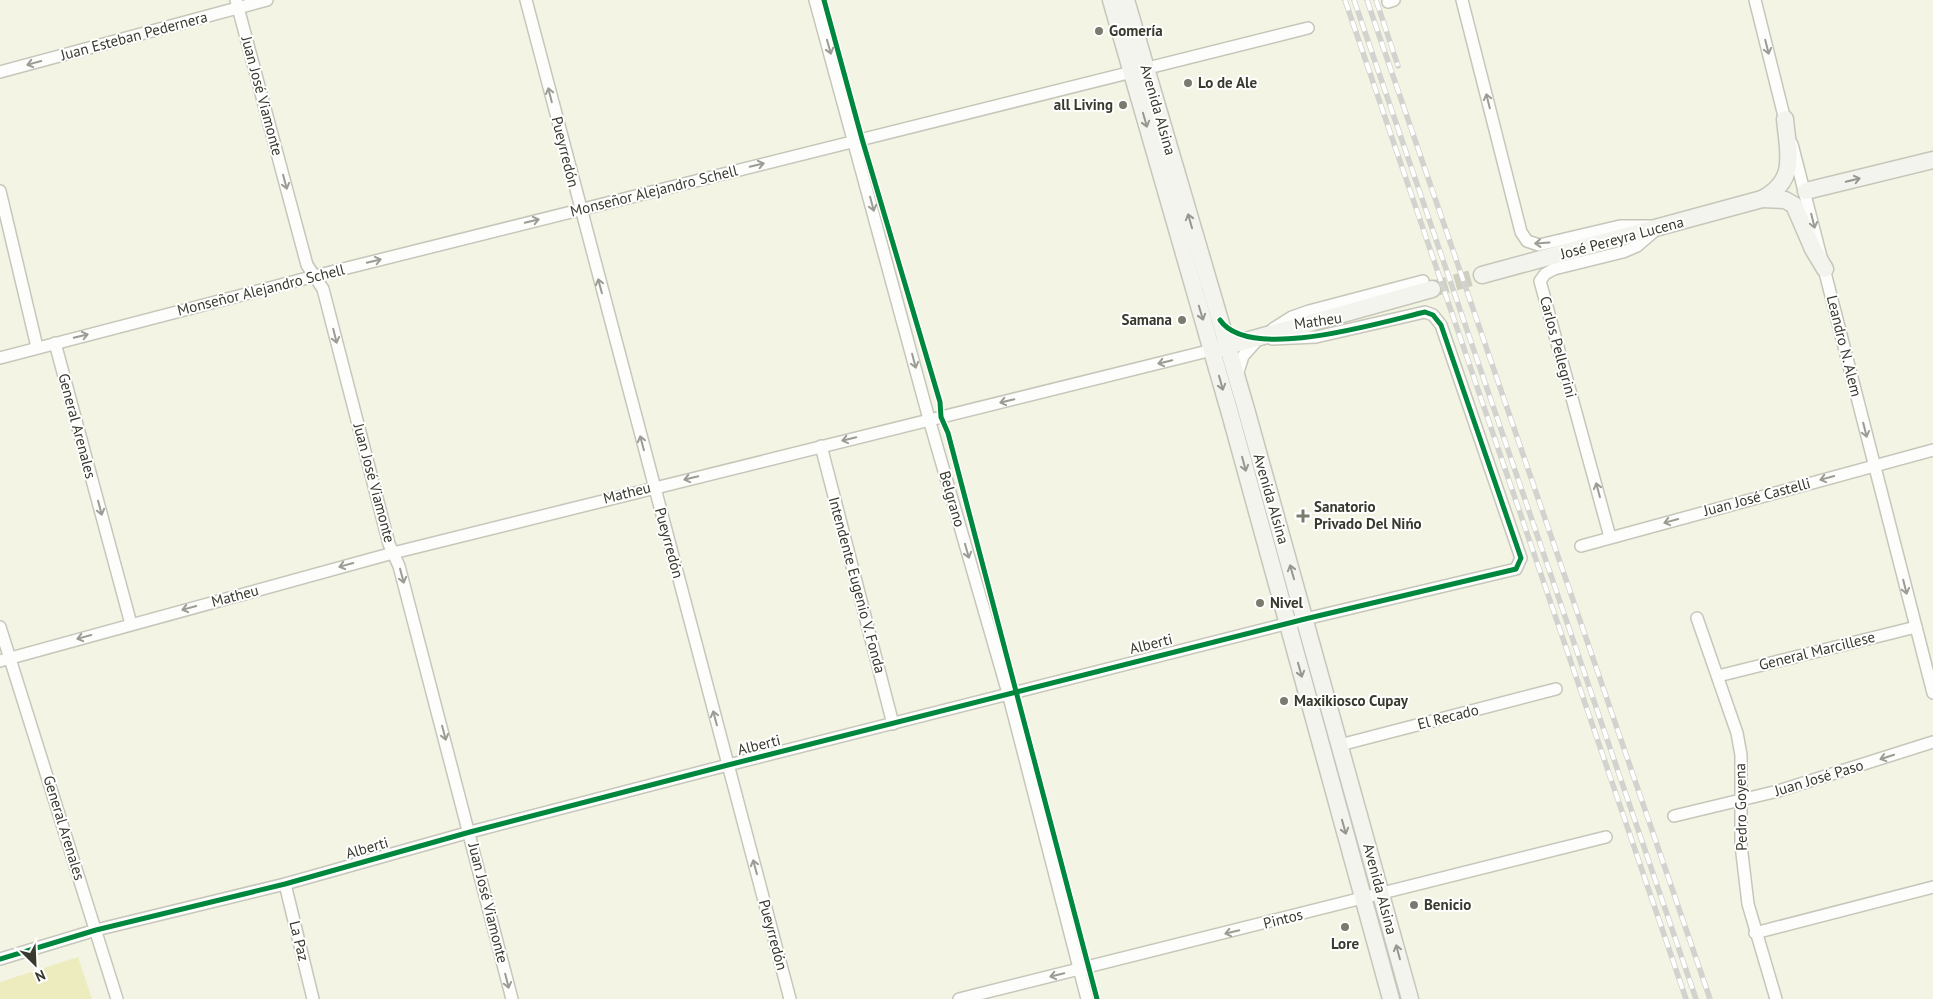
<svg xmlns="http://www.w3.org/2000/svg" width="1933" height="999" viewBox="0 0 1933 999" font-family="'PT Sans',sans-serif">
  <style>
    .green { fill: #ececbe }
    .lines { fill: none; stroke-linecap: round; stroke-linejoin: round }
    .secondary-tunnel { stroke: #cfcfc0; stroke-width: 16; stroke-dasharray: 16 8; stroke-linecap: butt }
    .street-casing { stroke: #c6c6ba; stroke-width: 14 }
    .secondary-casing { stroke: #c6c6ba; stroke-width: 19 }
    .street { stroke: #fdfdfb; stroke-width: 11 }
    .secondary { stroke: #f4f4ef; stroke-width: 16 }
    .rail-casing { stroke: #d2d2ce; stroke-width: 5.5 }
    .rail { stroke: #fff; stroke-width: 4; stroke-dasharray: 11; stroke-linecap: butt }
    .cycleway-casing { stroke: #fff; stroke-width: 8 }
    .cycleway { stroke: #00873e; stroke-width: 5 }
    .oneway { stroke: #9b9c94 }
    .oneway2 { stroke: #96978e }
    .poi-dot { fill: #7a7b6e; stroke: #fff; stroke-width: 2 }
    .labels { text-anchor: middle; stroke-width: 4; stroke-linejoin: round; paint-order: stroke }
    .poi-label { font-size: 15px; font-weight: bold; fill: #393a2e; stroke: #fff; text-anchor: start }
    .street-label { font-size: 15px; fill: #393a2e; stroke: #fff }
  </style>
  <rect width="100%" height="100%" fill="#f4f4e4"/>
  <!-- green -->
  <polygon class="green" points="78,957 92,999 0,999 0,982"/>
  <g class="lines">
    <!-- secondary-tunnel -->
    <polyline class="secondary-tunnel" points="1432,289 1482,275"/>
    <defs>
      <g id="street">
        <polyline points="236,0 307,265 323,289 389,544 399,566 512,999"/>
        <polyline points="526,0 790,999"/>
        <polyline points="815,0 929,419 1008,693 1087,999"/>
        <polyline points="1462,0 1521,232 1527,241 1539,245 1620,226 1650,226"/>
        <polyline points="1755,0 1786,124"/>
        <polyline points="1388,2 1394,0"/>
        <polyline points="0,72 267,0"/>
        <polyline points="1792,144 1933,693"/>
        <polyline points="0,191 37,347"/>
        <polyline points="1273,329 1292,317 1309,311 1423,281"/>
        <polyline points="55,343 131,624"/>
        <polyline points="0,358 315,276 1308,28"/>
        <polyline points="1237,375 1243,356 1259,338"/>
        <polyline points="821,446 893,724"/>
        <polyline points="1610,537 1540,281 1545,274 1554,269 1623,252 1637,246 1658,228"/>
        <polyline points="1581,546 1933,450"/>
        <polyline points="1697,618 1737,733 1741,755 1741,845 1748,904 1776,999"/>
        <polyline points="0,627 117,999"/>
        <polyline points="0,661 393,553 1212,350"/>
        <polyline points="1718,676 1916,627"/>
        <polyline points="1340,745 1556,689"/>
        <polyline points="1674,816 1778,791 1933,742"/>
        <polyline points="285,884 313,999"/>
        <polyline points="1755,933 1933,887"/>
        <polyline points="0,959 96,930 285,884 470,832 728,765 1305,619 1516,569 1521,558 1441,325 1433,315 1425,312 1316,337 1272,339"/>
        <polyline points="959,999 1606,837"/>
      </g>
      <g id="secondary">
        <polyline points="1111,0 1231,417 1391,999"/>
        <polyline points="1126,0 1246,409 1410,999"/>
        <polyline points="1806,191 1933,160"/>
        <polyline points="1762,199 1785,200 1794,205 1813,249 1825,269"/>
        <path d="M1482,275L1762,199C1798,180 1788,153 1785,119"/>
        <polyline points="1217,349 1432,289"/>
      </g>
    </defs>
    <!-- street casing -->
    <use href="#street" class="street-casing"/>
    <!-- secondary casing -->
    <use href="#secondary" class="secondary-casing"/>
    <!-- street -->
    <use href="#street" class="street"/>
    <!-- secondary -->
    <use href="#secondary" class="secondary"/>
    <defs>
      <g id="rail">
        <polyline points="1345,0 1686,999"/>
        <polyline points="1354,0 1696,999"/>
        <polyline points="1367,0 1710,999"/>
        <polyline points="1376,0 1398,66"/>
      </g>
    </defs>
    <!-- rail casing -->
    <use href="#rail" class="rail-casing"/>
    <!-- rail -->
    <use href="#rail" class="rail"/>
    <defs>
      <g id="cycleway">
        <polyline points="824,0 862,139 940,402 941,417 948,433 1097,999"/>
        <path d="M0,959L96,930L285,884L470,832L728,765L1305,619L1516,569L1521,558L1441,325L1433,315L1425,312C1382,322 1249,363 1220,320"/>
      </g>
    </defs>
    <!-- cycleway casing -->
    <use href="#cycleway" class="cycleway-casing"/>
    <!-- cycleway -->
    <use href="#cycleway" class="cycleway"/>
  </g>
  <!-- one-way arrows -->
  <defs><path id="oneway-shaft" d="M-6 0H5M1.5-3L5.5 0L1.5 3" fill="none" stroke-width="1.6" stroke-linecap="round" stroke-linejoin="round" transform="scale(1.25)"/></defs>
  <g class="oneway">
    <use href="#oneway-shaft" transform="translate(829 47) rotate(74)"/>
    <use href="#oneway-shaft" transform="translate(1767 47) rotate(76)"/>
    <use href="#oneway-shaft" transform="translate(34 63) rotate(165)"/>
    <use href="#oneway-shaft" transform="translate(550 95) rotate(-104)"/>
    <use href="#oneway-shaft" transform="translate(1488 101) rotate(-104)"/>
    <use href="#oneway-shaft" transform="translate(757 165) rotate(-14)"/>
    <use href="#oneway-shaft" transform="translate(285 182) rotate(75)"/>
    <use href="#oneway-shaft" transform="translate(872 204) rotate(75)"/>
    <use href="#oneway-shaft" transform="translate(532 221) rotate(-14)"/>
    <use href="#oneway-shaft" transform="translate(1813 221) rotate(76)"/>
    <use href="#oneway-shaft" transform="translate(1542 243) rotate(176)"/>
    <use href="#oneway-shaft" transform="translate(374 261) rotate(-14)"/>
    <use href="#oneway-shaft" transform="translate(600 286) rotate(-105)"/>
    <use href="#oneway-shaft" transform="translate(81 336) rotate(-14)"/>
    <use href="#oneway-shaft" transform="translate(335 336) rotate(76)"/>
    <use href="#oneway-shaft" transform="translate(914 361) rotate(75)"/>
    <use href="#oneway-shaft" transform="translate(1165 362) rotate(166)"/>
    <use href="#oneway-shaft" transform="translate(1007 401) rotate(166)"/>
    <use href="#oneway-shaft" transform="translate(1865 430) rotate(76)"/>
    <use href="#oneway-shaft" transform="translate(849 439) rotate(166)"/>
    <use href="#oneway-shaft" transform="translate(642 443) rotate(-105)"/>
    <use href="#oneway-shaft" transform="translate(691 478) rotate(166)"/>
    <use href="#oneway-shaft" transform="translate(1827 478) rotate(165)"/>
    <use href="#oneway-shaft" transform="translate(1598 490) rotate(-105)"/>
    <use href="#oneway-shaft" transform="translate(100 508) rotate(75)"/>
    <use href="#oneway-shaft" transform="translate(1671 521) rotate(165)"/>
    <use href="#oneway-shaft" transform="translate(967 551) rotate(74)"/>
    <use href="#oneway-shaft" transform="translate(346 565) rotate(165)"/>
    <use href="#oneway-shaft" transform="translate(402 576) rotate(75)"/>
    <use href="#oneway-shaft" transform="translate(1905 587) rotate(76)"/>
    <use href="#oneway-shaft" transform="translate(189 608) rotate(165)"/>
    <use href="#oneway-shaft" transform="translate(84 637) rotate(165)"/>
    <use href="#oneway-shaft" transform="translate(715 718) rotate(-105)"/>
    <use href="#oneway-shaft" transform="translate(444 733) rotate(75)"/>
    <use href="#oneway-shaft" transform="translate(1887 757) rotate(162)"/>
    <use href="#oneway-shaft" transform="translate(755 867) rotate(-105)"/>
    <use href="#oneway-shaft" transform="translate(1232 932) rotate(166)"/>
    <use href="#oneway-shaft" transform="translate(1057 975) rotate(166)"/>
    <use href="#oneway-shaft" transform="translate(507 981) rotate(76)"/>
  </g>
  <g class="oneway2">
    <use href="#oneway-shaft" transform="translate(1145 120) rotate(74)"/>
    <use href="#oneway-shaft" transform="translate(1853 180) rotate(-14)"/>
    <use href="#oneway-shaft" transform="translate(1190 221) rotate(-106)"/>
    <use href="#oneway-shaft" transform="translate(1201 313) rotate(73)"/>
    <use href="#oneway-shaft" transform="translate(1221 383) rotate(74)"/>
    <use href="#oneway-shaft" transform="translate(1244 464) rotate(75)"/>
    <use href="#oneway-shaft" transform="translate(1292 572) rotate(-106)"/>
    <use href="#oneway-shaft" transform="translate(1300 670) rotate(74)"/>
    <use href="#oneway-shaft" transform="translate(1344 827) rotate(74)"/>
    <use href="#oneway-shaft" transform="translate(1398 952) rotate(-105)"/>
  </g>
  <!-- markers -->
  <g class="poi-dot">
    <circle cx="1099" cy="31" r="5"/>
    <circle cx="1188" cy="83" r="5"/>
    <circle cx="1123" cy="105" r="5"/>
    <circle cx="1182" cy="320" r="5"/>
    <path d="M1300.5 508.5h5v5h5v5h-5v5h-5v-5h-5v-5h5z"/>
    <circle cx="1260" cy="603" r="5"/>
    <circle cx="1284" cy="701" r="5"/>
    <circle cx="1414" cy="905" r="5"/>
    <circle cx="1345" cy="927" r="5"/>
  </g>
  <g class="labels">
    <!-- poi labels -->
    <g class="poi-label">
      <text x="1109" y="36">Gomería</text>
      <text x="1198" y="88">Lo de Ale</text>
      <text x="1113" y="110" text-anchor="end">all Living</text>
      <text x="1172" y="325" text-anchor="end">Samana</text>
      <text x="1314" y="512">Sanatorio<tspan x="1314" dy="17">Privado Del Nińo</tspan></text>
      <text x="1270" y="608">Nivel</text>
      <text x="1294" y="706">Maxikiosco Cupay</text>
      <text x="1424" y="910">Benicio</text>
      <text x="1345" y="949" text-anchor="middle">Lore</text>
    </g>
    <!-- street labels -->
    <g class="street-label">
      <text transform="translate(134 36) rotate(-15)" y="5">Juan Esteban Pedernera</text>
      <text transform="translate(262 96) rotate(75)" y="5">Juan José Viamonte</text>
      <text transform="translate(1158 110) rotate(74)" y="5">Avenida Alsina</text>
      <text transform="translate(565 152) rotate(76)" y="5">Pueyrredón</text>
      <text transform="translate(654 191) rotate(-14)" y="5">Monseñor Alejandro Schell</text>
      <text transform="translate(1622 238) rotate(-15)" y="5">José Pereyra Lucena</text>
      <text transform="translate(261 290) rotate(-14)" y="5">Monseñor Alejandro Schell</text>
      <text transform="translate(1318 321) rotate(-8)" y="5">Matheu</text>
      <text transform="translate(1844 346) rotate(76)" y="5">Leandro N. Alem</text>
      <text transform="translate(1558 347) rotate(75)" y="5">Carlos Pellegrini</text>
      <text transform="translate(77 426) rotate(75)" y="5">General Arenales</text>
      <text transform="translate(374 483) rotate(75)" y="5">Juan José Viamonte</text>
      <text transform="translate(627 493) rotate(-14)" y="5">Matheu</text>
      <text transform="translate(1757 497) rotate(-15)" y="5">Juan José Castelli</text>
      <text transform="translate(952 499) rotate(74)" y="5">Belgrano</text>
      <text transform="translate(1271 499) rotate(74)" y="5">Avenida Alsina</text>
      <text transform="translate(669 543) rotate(75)" y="5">Pueyrredón</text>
      <text transform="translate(857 585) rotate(75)" y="5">Intendente Eugenio V. Fonda</text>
      <text transform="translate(235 596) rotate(-15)" y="5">Matheu</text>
      <text transform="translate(1151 644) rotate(-14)" y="5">Alberti</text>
      <text transform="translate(1817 651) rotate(-14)" y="5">General Marcillese</text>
      <text transform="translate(1448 717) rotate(-14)" y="5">El Recado</text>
      <text transform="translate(759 745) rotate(-14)" y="5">Alberti</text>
      <text transform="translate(1819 778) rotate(-17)" y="5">Juan José Paso</text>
      <text transform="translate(1741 807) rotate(-91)" y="5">Pedro Goyena</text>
      <text transform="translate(64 828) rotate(73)" y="5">General Arenales</text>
      <text transform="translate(367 848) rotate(-16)" y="5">Alberti</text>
      <text transform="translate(1380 889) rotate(75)" y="5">Avenida Alsina</text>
      <text transform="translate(488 903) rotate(76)" y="5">Juan José Viamonte</text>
      <text transform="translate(1283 919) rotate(-14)" y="5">Pintos</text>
      <text transform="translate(773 935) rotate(75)" y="5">Pueyrredón</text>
      <text transform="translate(299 941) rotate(76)" y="5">La Paz</text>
    </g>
  </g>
  <!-- north arrow -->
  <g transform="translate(35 964) rotate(156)" stroke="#ffffff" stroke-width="4" paint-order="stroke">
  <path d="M0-4L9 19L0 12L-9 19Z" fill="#393a2e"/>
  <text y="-8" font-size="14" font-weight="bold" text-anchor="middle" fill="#393a2e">N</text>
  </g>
</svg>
